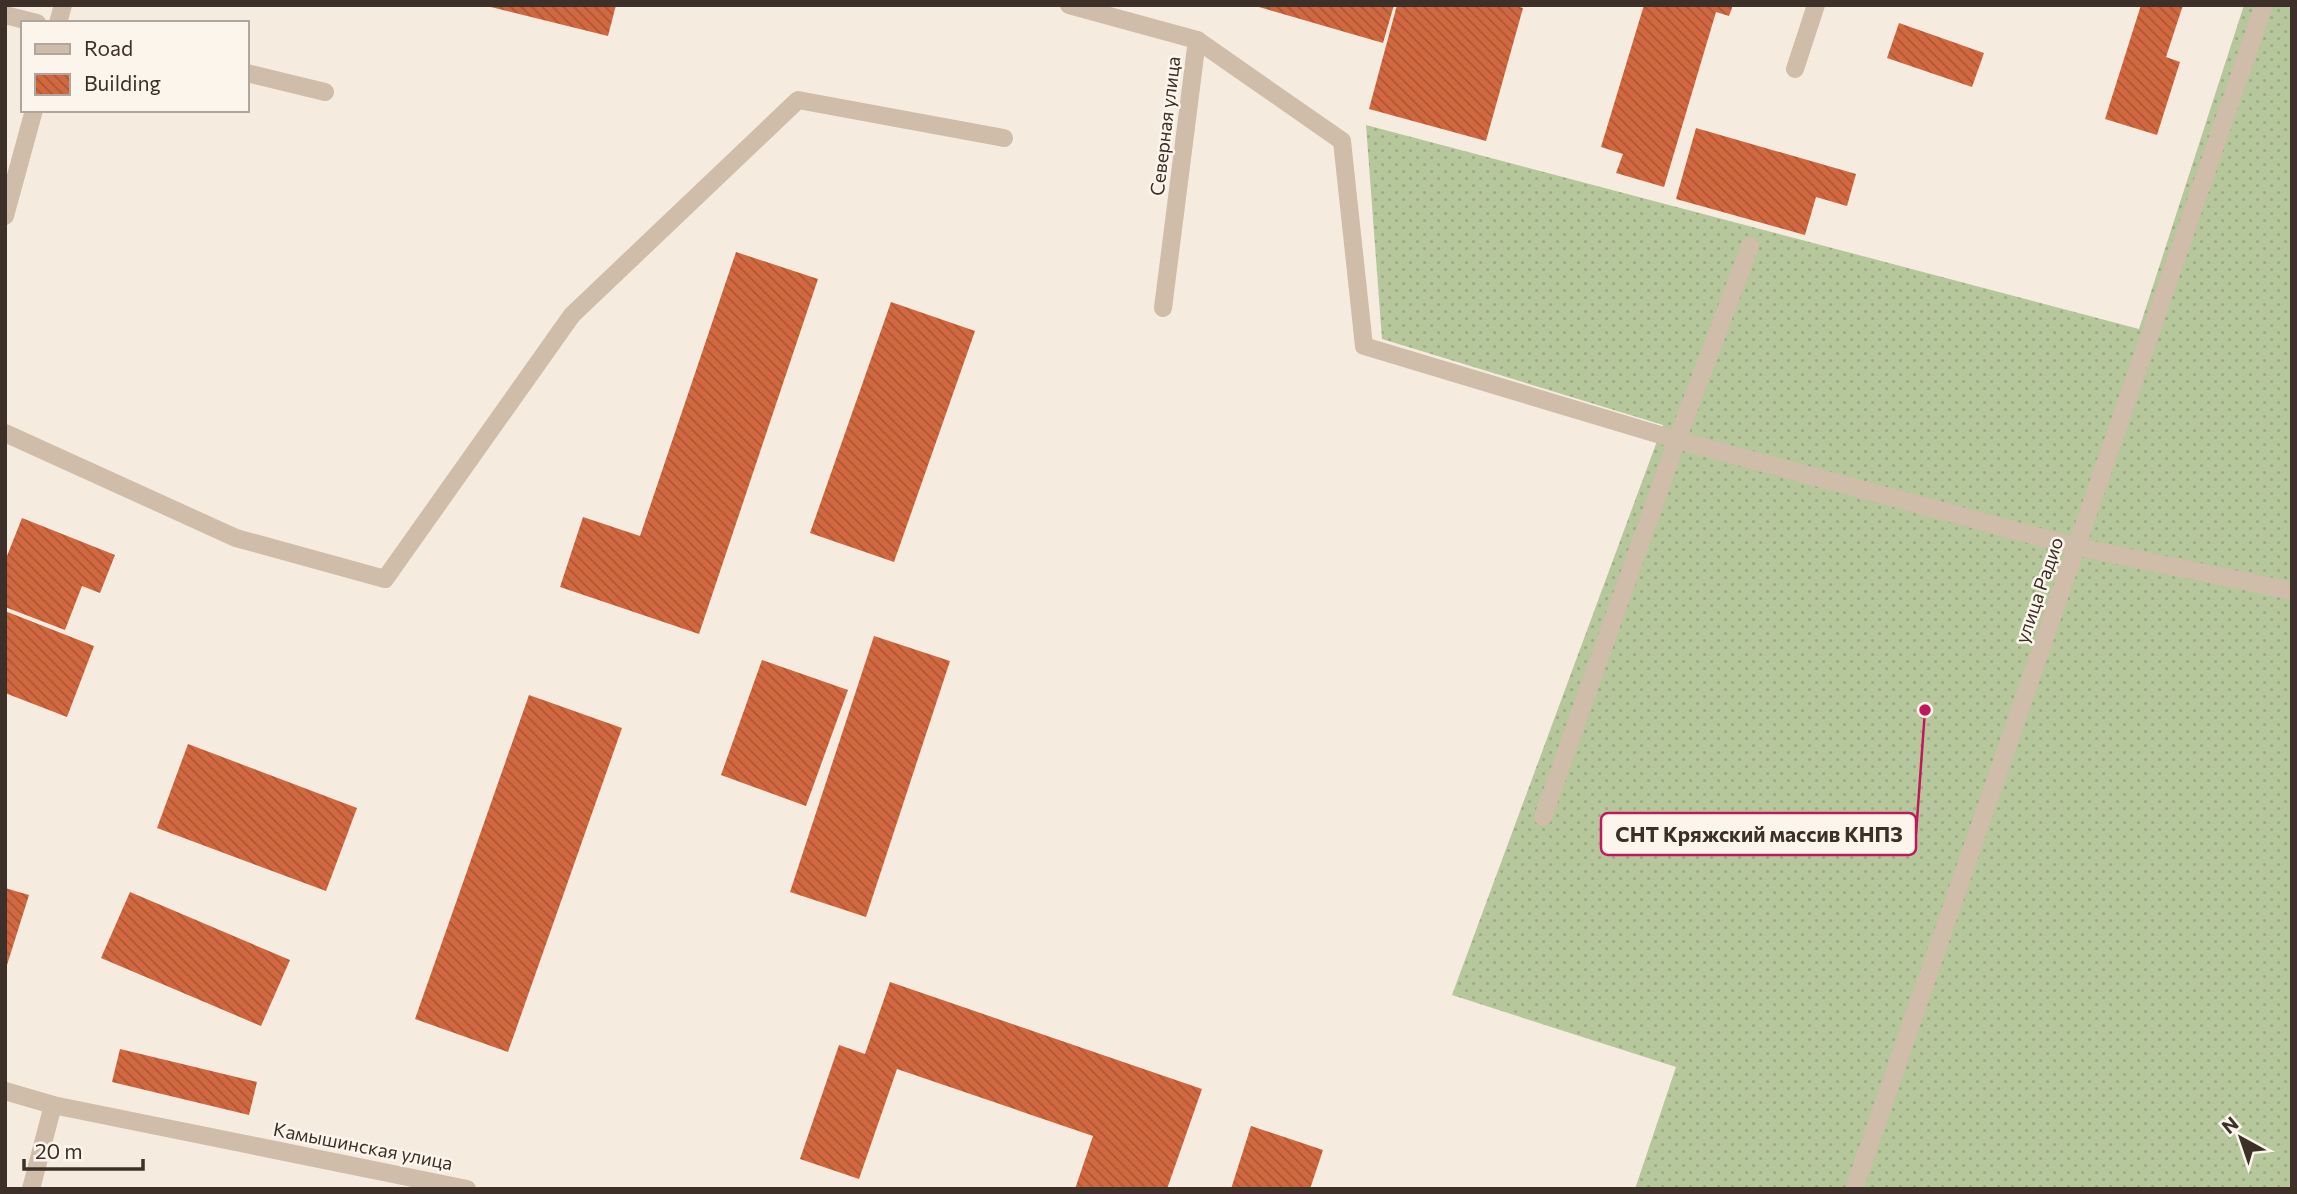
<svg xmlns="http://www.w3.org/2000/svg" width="2297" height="1194" viewBox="0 0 2297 1194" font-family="Commissioner,sans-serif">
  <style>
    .grass { fill: url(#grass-dots) }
    .building { fill: url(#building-back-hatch) }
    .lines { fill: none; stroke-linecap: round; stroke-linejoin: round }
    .minor { stroke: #cfbca9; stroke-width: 18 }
    .labels { text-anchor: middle; stroke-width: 5; stroke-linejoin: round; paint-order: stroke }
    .street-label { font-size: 19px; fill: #3c3029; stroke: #fcf5ec }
    .leader { fill: none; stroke: #c2185b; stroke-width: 2.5 }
    .callout-dot { fill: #c2185b; stroke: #fcf5ec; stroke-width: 2.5 }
    .callout { fill: #fcf5ec; stroke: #c2185b; stroke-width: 2.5 }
    .callout-label { font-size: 21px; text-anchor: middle; font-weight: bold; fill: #3c3029 }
  </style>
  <defs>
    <pattern id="grass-dots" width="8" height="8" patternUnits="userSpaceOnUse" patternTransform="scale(1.75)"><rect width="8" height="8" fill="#b7c79c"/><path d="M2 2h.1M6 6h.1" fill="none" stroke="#9eab86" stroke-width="1.8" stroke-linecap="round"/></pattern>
    <pattern id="building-back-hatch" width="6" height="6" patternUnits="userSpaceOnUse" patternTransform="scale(1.75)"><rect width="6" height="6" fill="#d26840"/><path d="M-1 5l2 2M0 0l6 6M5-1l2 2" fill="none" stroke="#ac5636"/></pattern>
  </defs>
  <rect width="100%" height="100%" fill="#f5ebdf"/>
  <!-- grass -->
  <polygon class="grass" points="2244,5 2292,5 2292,1189 1635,1189 1676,1067 1452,995 1663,425 1382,339 1366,125 2139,329"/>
  <!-- building -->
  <g class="building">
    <polygon points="483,5 616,5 608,36"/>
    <polygon points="1252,5 1394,5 1383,43"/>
    <polygon points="1397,5 1513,5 1523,8 1486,141 1369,109"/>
    <polygon points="1644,5 1733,5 1729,16 1716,12 1664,187 1616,173 1623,154 1601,147"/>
    <polygon points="2141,5 2183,5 2166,57 2180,62 2157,135 2105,119"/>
    <polygon points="1899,23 1984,53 1972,87 1887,58"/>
    <polygon points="1696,128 1856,174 1847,206 1816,197 1805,235 1676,199"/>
    <polygon points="736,252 818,279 699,634 560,587 583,517 640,536"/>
    <polygon points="891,302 975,331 894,562 810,533"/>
    <polygon points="22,518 115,555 100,593 82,586 65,630 5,607 5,561"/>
    <polygon points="5,611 94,646 67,717 5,693"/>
    <polygon points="874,636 950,661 866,917 790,892"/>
    <polygon points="762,660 848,690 806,806 721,775"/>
    <polygon points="529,695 622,728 508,1052 415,1019"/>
    <polygon points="188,744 357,808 326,891 157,828"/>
    <polygon points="5,888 29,895 7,965 5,964"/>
    <polygon points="130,892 290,960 261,1026 101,958"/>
    <polygon points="890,982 1202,1089 1167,1189 1075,1189 1093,1136 897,1069 859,1179 800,1159 839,1045 865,1054"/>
    <polygon points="120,1049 257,1082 249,1115 112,1082"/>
    <polygon points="1251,1126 1323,1150 1310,1189 1231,1189"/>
  </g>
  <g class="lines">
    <!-- minor -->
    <g class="minor">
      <polyline points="1069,5 1197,40 1163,308"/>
      <polyline points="5,15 37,23"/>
      <polyline points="58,23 63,5"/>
      <polyline points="1197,40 1342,141 1364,346 1677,440 2077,547 2292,591"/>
      <polyline points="1795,69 1816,5"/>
      <polyline points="247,73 325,92"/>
      <polyline points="5,216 34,110"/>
      <polyline points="5,433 236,538 385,579 572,315 798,100 1004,138"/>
      <polyline points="1543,817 1677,440 1750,246"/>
      <polyline points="5,1091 53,1105 467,1189"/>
      <polyline points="31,1189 53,1105"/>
      <polyline points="1854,1189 2264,5"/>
    </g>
  </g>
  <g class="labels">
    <!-- street labels -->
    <g class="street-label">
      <text transform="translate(1165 126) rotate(-83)" y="7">Северная улица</text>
      <text transform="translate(2039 590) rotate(-71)" y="7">улица Радио</text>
      <text transform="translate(363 1146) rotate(11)" y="7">Камышинская улица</text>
    </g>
  </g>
  <!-- callouts -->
  <path class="leader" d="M1925 710L1916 834"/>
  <circle class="callout-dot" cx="1925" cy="710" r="7"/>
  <rect class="callout" x="1601" y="813" width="315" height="42" rx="7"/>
  <g class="callout-label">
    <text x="1759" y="842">СНТ Кряжский массив КНПЗ</text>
  </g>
  <!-- border -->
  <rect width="2297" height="1194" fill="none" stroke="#3c3029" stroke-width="14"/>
  <!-- legend -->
  <rect x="21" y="21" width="228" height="91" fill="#fcf5ec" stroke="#afa69e" stroke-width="2"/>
  <rect x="35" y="44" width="35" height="10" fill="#cfbca9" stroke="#afa69e" stroke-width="2"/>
  <text x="84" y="56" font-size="21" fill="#3c3029">Road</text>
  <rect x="35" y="74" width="35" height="21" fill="url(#building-back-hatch)" stroke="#afa69e" stroke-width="2"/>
  <text x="84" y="91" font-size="21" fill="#3c3029">Building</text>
  <!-- north arrow -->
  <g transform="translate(2241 1138) rotate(320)" stroke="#fcf5ec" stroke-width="5" paint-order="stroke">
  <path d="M0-5L12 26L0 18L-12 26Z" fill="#3c3029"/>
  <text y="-10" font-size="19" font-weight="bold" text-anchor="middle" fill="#3c3029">N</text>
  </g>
  <!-- scale -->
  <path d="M24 1159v10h119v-10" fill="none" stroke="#3c3029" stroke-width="3.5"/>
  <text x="35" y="1159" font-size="21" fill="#3c3029" stroke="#fcf5ec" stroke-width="5" paint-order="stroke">20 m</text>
</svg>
